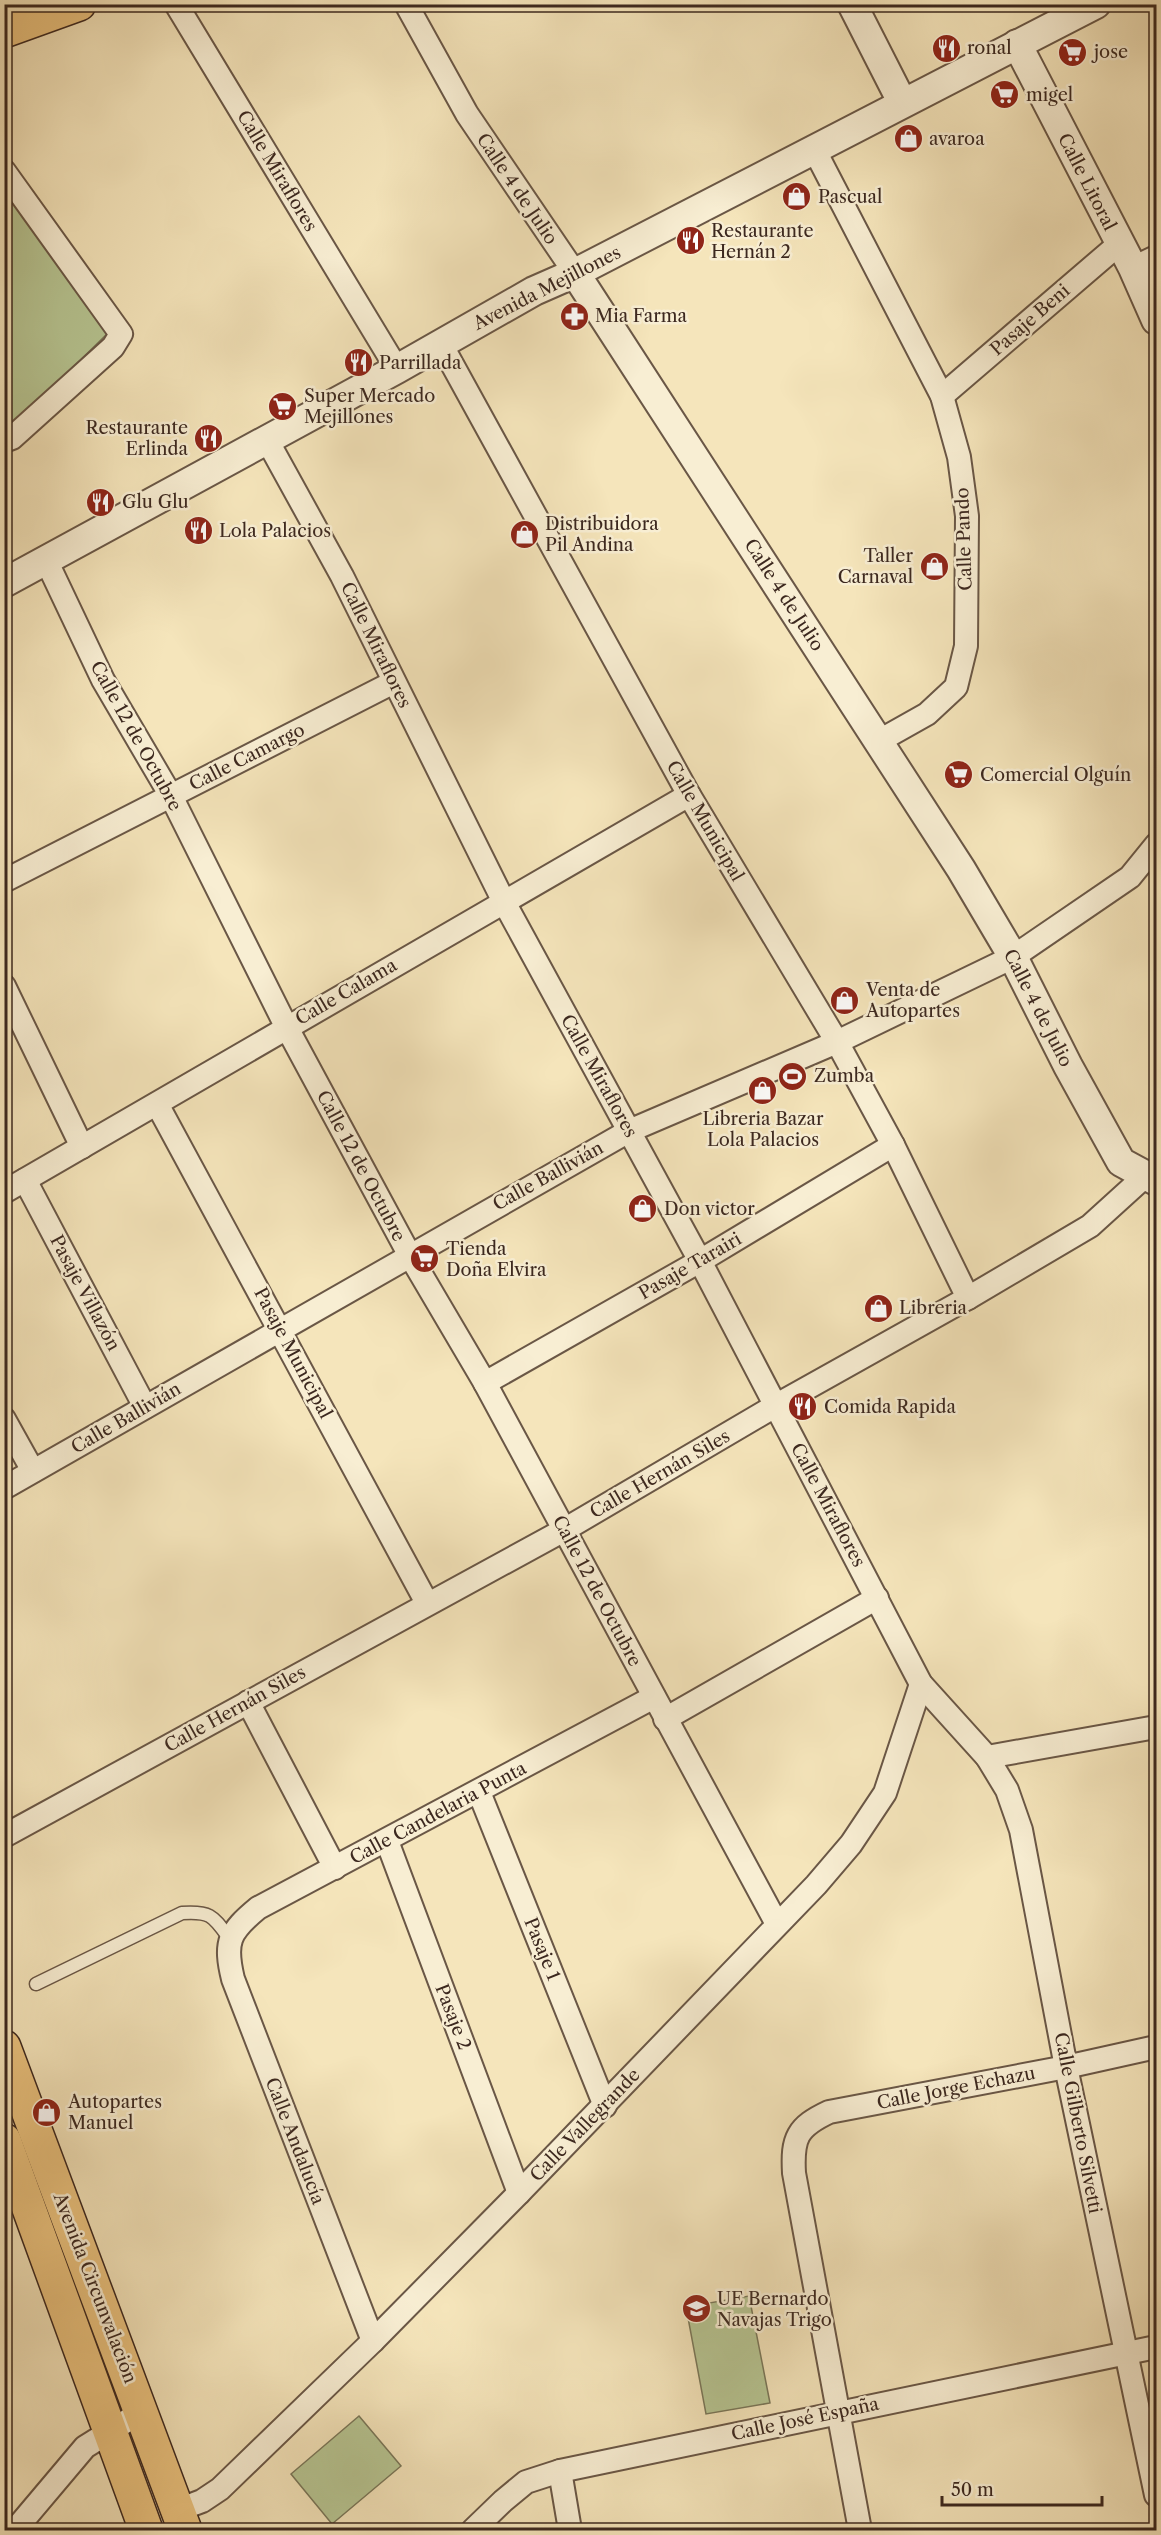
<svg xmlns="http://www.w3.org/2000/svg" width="1161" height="2535" viewBox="0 0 1161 2535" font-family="'Libre Caslon Text',serif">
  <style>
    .green { fill: #b7c693; stroke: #7a7759; stroke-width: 1.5 }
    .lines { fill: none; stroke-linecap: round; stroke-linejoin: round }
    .service-casing { stroke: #6a5746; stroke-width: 15 }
    .minor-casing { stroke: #6a5746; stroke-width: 26 }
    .tertiary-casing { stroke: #6a5746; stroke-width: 32 }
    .primary-casing { stroke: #3c281f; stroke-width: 36 }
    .trunk-casing { stroke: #3c281f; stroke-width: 36 }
    .service { stroke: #f8eed3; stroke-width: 12 }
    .minor { stroke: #f8eed3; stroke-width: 22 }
    .tertiary { stroke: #f8eed3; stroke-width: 28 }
    .primary { stroke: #eac27e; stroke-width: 33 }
    .trunk { stroke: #eac27e; stroke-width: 33 }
    .labels { text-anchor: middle; stroke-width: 5; stroke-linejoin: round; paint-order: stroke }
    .poi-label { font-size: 18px; fill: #3c281f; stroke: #f8eed3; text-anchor: start }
    .street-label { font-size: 18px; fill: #3c281f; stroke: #f8eed3 }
  </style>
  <rect width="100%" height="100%" fill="#f5e5bb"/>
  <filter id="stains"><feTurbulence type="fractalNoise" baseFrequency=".00333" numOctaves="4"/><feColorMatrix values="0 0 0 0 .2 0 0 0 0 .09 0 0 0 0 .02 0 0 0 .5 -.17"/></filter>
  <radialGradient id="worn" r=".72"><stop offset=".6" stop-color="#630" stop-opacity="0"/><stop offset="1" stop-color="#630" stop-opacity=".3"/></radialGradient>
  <!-- green -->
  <g class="green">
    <polygon points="4,191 108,333 13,426 4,430"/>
    <polygon points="749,2296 770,2403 706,2414 686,2307"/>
    <polygon points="359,2416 401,2466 332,2524 291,2474"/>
  </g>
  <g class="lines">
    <defs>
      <path id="service" d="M36,1984L182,1913C211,1911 213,1916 229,1938"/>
      <g id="minor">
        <polyline points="176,4 397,369"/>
        <polyline points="406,4 467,114 575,273"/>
        <polyline points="814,149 942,396 959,457 967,516 966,646 956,687 927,714 879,741"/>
        <polyline points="4,171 121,334 113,347 12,438 4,441"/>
        <polyline points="1133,268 1156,257"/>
        <polyline points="441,344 689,795 837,1042 893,1145 968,1298"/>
        <polyline points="942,396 1119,244"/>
        <polyline points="267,440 342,576 504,902 700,1261 921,1684 987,1757 1007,1790 1021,1830 1066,2067 1156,2495"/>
        <polyline points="46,560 103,680 171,796 286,1026 409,1254 485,1383 777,1924"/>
        <polyline points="4,881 394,682"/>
        <polyline points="4,986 82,1147"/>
        <polyline points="157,1104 427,1603"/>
        <polyline points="25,1180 145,1407"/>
        <polyline points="4,1192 689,795"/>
        <polyline points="485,1383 700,1261 893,1145"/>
        <polyline points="4,1419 33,1471"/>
        <polyline points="4,1488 629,1131 837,1042 1013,957 1130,877 1156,845"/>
        <polyline points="248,1702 335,1868"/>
        <polyline points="665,1719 877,1598"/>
        <polyline points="987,1757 1156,1727"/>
        <polyline points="479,1792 605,2106"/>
        <polyline points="4,1836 564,1530 775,1406 968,1298 1090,1226 1144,1177"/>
        <polyline points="387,1841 519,2193"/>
        <path d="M373,2341L233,1979C224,1942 229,1932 258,1908L654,1697"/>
        <polyline points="560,2471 570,2530"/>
        <polyline points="178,2510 202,2501 220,2489 373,2341 519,2193 816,1885 851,1844 885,1793 921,1684"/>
        <polyline points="15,2530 85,2447 141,2412"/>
        <polyline points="473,2530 503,2501 526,2482 560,2471 1156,2347"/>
        <path d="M860,2530L794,2173C792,2138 797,2127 829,2112L1066,2067L1156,2047"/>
      </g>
      <g id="tertiary">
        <polyline points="852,4 902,102"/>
        <polyline points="1017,44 1133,268 1156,320"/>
        <polyline points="575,273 961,869 1013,957 1068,1066 1121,1162 1156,1181"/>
        <polyline points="4,583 397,369 534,291 575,273 1096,4"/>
      </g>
      <polyline id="primary" points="4,31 79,4"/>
      <g id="trunk">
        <polyline points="4,2047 185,2530"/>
        <polyline points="4,2140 146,2530"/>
      </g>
    </defs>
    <!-- service casing -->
    <use href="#service" class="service-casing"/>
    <!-- minor casing -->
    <use href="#minor" class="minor-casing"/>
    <!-- tertiary casing -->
    <use href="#tertiary" class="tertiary-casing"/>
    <!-- primary casing -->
    <use href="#primary" class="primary-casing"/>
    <!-- trunk casing -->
    <use href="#trunk" class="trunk-casing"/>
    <!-- service -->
    <use href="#service" class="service"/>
    <!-- minor -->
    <use href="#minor" class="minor"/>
    <!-- tertiary -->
    <use href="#tertiary" class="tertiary"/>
    <!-- primary -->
    <use href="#primary" class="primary"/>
    <!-- trunk -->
    <use href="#trunk" class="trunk"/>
  </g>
  <!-- icons -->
  <defs>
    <symbol id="restaurant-disc" viewBox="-11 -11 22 22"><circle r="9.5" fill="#8f2418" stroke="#f8eed3"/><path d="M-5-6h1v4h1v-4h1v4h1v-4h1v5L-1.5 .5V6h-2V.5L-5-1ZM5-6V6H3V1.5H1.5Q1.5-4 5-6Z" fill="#fff"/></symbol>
    <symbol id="supermarket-disc" viewBox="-11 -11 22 22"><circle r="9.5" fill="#8f2418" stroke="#f8eed3"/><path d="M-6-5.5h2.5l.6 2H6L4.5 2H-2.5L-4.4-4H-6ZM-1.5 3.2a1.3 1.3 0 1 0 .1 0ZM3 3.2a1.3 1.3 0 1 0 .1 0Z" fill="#fff"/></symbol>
    <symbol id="shop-disc" viewBox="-11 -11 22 22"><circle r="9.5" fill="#8f2418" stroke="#f8eed3"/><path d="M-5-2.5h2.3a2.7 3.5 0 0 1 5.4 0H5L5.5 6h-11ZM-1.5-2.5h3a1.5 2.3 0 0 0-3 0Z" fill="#fff"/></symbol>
    <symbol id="pharmacy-disc" viewBox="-11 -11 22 22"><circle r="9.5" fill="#8f2418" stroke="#f8eed3"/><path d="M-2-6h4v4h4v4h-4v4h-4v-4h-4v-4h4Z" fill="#fff"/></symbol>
    <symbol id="stadium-disc" viewBox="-11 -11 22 22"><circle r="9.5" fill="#8f2418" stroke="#f8eed3"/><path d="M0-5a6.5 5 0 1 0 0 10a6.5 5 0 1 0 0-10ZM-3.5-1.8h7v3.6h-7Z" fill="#fff"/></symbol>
    <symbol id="school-disc" viewBox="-11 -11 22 22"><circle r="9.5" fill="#8f2418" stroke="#f8eed3"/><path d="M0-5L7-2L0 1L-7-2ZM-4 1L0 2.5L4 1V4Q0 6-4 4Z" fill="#fff"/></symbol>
  </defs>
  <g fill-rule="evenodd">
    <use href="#restaurant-disc" x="930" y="32" width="33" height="33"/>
    <use href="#supermarket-disc" x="1056" y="36" width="33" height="33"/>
    <use href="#supermarket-disc" x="988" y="78" width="33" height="33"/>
    <use href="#shop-disc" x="892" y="122" width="33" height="33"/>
    <use href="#shop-disc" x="780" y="180" width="33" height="33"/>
    <use href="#restaurant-disc" x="674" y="224" width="33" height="33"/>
    <use href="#pharmacy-disc" x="558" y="300" width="33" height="33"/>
    <use href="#restaurant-disc" x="342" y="346" width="33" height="33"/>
    <use href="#supermarket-disc" x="266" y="390" width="33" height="33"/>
    <use href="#restaurant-disc" x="192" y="422" width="33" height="33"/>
    <use href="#restaurant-disc" x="84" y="486" width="33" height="33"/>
    <use href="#restaurant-disc" x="182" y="514" width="33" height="33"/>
    <use href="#shop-disc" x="508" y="518" width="33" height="33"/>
    <use href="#shop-disc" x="918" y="550" width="33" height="33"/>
    <use href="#supermarket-disc" x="942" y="758" width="33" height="33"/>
    <use href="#shop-disc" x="828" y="984" width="33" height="33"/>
    <use href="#stadium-disc" x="776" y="1060" width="33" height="33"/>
    <use href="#shop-disc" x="746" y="1074" width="33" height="33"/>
    <use href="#shop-disc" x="626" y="1192" width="33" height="33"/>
    <use href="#supermarket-disc" x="408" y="1242" width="33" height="33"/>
    <use href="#shop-disc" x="862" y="1292" width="33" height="33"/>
    <use href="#restaurant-disc" x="786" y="1390" width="33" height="33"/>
    <use href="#shop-disc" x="30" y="2096" width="33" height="33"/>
    <use href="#school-disc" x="680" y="2292" width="33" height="33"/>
  </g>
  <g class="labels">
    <!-- poi labels -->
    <g class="poi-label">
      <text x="967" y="54">ronal</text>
      <text x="1094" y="58">jose</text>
      <text x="1026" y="101">migel</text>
      <text x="929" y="145">avaroa</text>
      <text x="818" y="203">Pascual</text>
      <text x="711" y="237">Restaurante<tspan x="711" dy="21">Hernán 2</tspan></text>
      <text x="595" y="322">Mia Farma</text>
      <text x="379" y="369">Parrillada</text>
      <text x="304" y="402">Super Mercado<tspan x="304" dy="21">Mejillones</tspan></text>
      <text x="188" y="434" text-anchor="end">Restaurante<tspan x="188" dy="21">Erlinda</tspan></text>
      <text x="122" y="508">Glu Glu</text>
      <text x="545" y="530">Distribuidora<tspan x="545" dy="21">Pil Andina</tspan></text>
      <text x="219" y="537">Lola Palacios</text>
      <text x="913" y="562" text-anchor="end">Taller<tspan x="913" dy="21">Carnaval</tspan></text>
      <text x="980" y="781">Comercial Olguín</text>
      <text x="866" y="996">Venta de<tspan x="866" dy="21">Autopartes</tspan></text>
      <text x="814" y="1082">Zumba</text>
      <text x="763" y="1125" text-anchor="middle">Libreria Bazar<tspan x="763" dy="21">Lola Palacios</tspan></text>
      <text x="664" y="1215">Don victor</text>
      <text x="446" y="1255">Tienda<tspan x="446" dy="21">Doña Elvira</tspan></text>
      <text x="899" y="1314">Libreria</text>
      <text x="824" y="1413">Comida Rapida</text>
      <text x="68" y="2108">Autopartes<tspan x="68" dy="21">Manuel</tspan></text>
      <text x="717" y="2305">UE Bernardo<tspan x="717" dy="21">Navajas Trigo</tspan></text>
    </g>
    <!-- street labels -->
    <g class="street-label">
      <text transform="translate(277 171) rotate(59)" y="6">Calle Miraflores</text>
      <text transform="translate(1087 182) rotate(63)" y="6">Calle Litoral</text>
      <text transform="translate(517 189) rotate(56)" y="6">Calle 4 de Julio</text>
      <text transform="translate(547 288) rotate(-27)" y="6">Avenida Mejillones</text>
      <text transform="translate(1030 320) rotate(-41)" y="6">Pasaje Beni</text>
      <text transform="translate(964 539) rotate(-92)" y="6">Calle Pando</text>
      <text transform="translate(784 595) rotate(57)" y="6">Calle 4 de Julio</text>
      <text transform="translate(376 645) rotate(64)" y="6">Calle Miraflores</text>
      <text transform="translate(136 736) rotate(61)" y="6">Calle 12 de Octubre</text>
      <text transform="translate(247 757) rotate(-27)" y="6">Calle Camargo</text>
      <text transform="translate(705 821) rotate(60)" y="6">Calle Municipal</text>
      <text transform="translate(346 992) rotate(-30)" y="6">Calle Calama</text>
      <text transform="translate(1038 1008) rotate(63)" y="6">Calle 4 de Julio</text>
      <text transform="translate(599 1076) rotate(61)" y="6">Calle Miraflores</text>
      <text transform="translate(361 1166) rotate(62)" y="6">Calle 12 de Octubre</text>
      <text transform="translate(548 1176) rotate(-29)" y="6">Calle Ballivián</text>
      <text transform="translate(690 1266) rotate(-30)" y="6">Pasaje Tarairi</text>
      <text transform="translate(85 1293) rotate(62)" y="6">Pasaje Villazón</text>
      <text transform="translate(293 1353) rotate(62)" y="6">Pasaje Municipal</text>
      <text transform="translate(126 1418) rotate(-30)" y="6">Calle Ballivián</text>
      <text transform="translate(660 1474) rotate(-30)" y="6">Calle Hernán Siles</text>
      <text transform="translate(828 1505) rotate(62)" y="6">Calle Miraflores</text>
      <text transform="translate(597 1591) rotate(62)" y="6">Calle 12 de Octubre</text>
      <text transform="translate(235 1709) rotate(-29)" y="6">Calle Hernán Siles</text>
      <text transform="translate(438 1813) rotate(-28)" y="6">Calle Candelaria Punta</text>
      <text transform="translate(542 1949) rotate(68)" y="6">Pasaje 1</text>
      <text transform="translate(453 2017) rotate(69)" y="6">Pasaje 2</text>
      <text transform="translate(956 2088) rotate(-11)" y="6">Calle Jorge Echazu</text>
      <text transform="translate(1078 2123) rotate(79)" y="6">Calle Gilberto Silvetti</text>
      <text transform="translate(585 2125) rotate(-46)" y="6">Calle Vallegrande</text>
      <text transform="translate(295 2141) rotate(69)" y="6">Calle Andalucía</text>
      <text transform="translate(95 2288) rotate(69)" y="6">Avenida Circunvalación</text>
      <text transform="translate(805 2419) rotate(-12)" y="6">Calle José España</text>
    </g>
  </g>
  <!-- margin -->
  <rect width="1161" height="2535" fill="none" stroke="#f5e5bb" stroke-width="24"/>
  <rect x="6" y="6" width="1149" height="2523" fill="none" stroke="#3c281f" stroke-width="3"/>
  <rect x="12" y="12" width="1137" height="2511" fill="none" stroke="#3c281f" stroke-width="1.5"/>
  <!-- scale -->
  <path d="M942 2496v9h160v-9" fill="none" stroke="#3c281f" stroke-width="3"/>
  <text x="951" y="2496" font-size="18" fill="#3c281f" stroke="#f8eed3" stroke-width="4.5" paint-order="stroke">50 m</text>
  <rect width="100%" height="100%" filter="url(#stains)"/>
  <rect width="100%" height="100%" fill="url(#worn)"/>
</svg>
